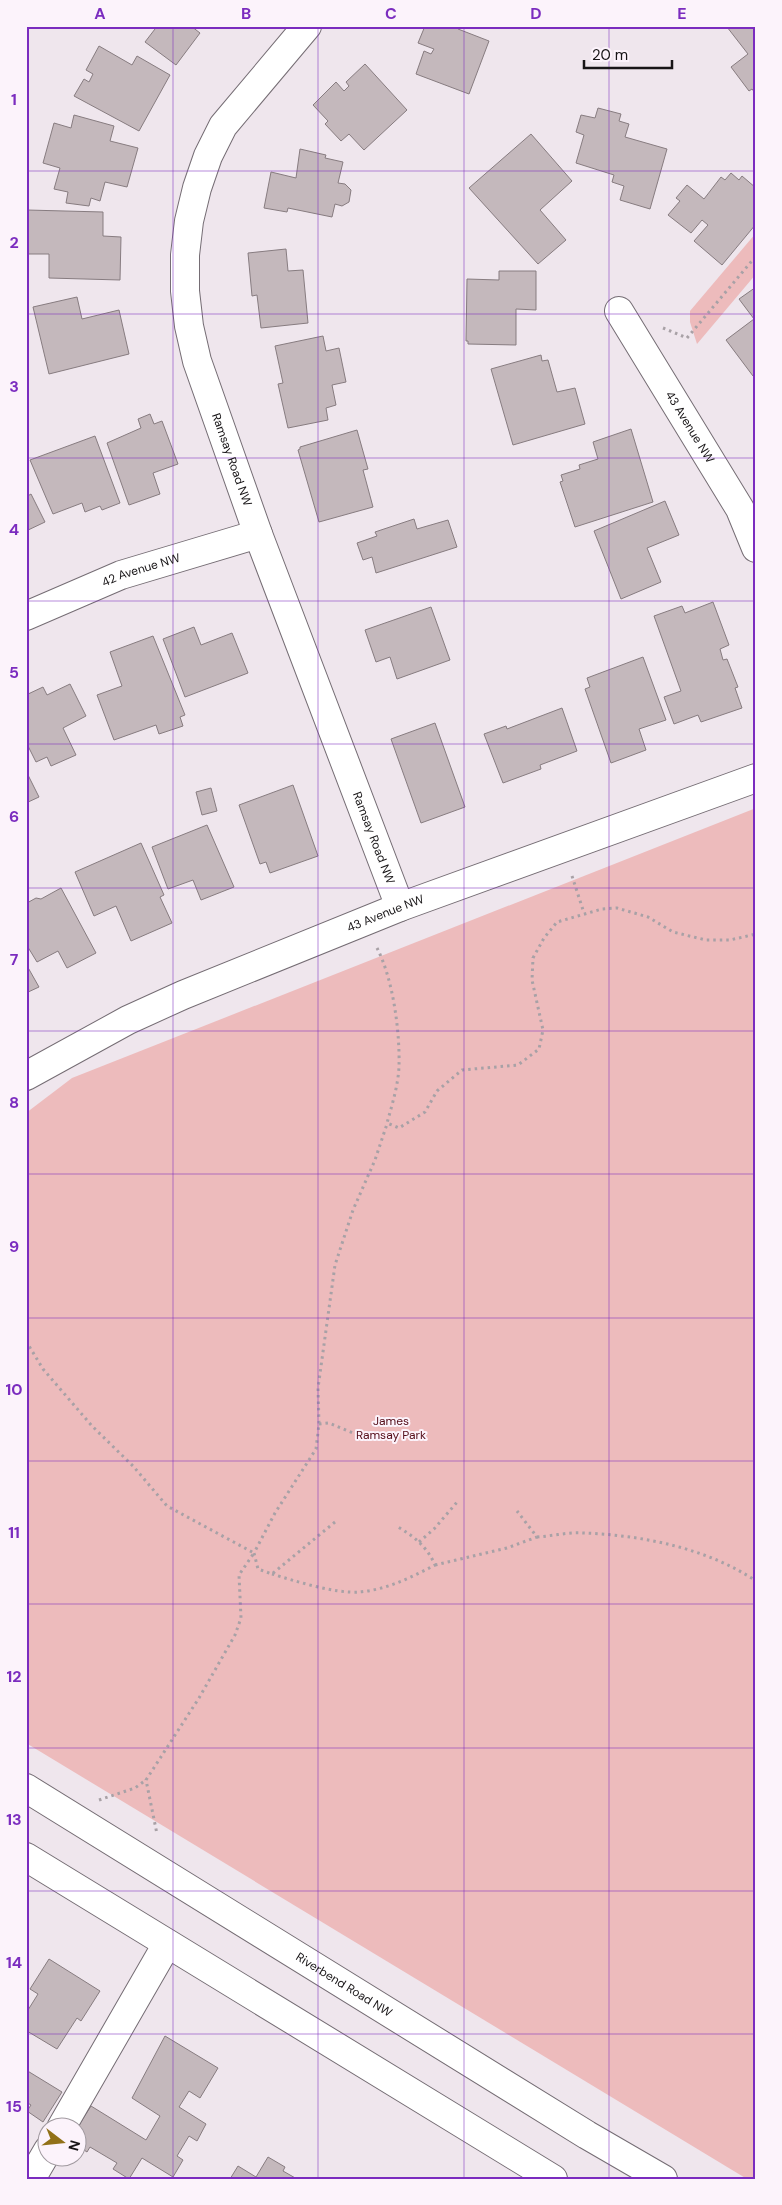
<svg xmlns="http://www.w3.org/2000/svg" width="782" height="2205" viewBox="0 0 782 2205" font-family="'DM Sans',sans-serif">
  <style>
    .green { fill: #edbbbc }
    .building { fill: #c4b8bc; stroke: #877c80 }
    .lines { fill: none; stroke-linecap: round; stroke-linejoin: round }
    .minor-casing { stroke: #756d74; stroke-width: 30 }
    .path { stroke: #a8a1a6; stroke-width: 3; stroke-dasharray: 2.5 4; stroke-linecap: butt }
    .minor { stroke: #fff; stroke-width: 28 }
    .grid { fill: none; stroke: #7b2cbf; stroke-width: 1; stroke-opacity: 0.55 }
    .labels { text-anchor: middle; stroke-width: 4; stroke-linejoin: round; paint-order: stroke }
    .street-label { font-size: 12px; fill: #181517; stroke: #fcf3fb }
    .park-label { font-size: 12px; fill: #540d19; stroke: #fcf3fb }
    .neatline { fill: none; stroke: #7b2cbf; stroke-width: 2 }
    .grid-label { font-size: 16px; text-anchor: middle; font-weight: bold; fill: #7b2cbf }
  </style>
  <rect width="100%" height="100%" fill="#efe6ed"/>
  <!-- green -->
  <g class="green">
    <polygon points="756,233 756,274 697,344 690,322 690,311"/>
    <polygon points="756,808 756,2179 747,2179 26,1743 26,1113 72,1078"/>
  </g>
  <!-- building -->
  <g class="building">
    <polygon points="152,26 191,26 200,33 176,65 145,42 155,29"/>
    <polygon points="425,26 459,26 458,29 489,41 469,94 416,74 424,51 431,54 434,49 418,43"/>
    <polygon points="728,26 756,26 756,94 752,89 749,91 731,67 748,54 727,27"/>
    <polygon points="99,46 132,65 137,56 170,75 139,131 74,96 84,79 89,82 93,74 86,70"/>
    <polygon points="365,64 407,110 364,150 349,134 341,141 325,124 328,121 313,105 336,82 344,91 349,86 346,82"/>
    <polygon points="598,108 621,114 619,121 629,124 625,137 667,149 650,209 620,200 624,186 612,182 614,175 576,163 584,135 576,132 581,115 595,118"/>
    <polygon points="74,115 114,126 110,141 138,148 127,187 105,182 100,201 91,198 89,206 66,203 68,192 54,189 60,168 43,163 54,123 71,128"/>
    <polygon points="531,134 572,181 540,210 566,240 538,264 469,188"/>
    <polygon points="300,149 326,155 325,158 343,162 338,183 345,184 351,190 349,202 342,206 335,204 332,217 288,208 287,212 264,208 271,172 296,178"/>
    <polygon points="731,173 739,180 742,176 756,188 756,224 722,265 694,241 708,225 702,220 691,233 668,215 680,201 676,198 687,185 704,199 721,177 725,180"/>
    <polygon points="27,210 103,212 103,236 121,237 120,280 49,278 49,254 26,254"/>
    <polygon points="286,249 288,271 303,270 308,323 261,328 257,295 252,296 248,253"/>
    <polygon points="499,271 536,271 536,310 516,309 516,345 468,344 468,341 466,341 467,279 499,280"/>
    <polygon points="756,287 756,373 753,376 726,340 754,319 739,299"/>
    <polygon points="77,297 82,319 119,310 129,354 49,374 33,307"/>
    <polygon points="323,336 326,351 339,348 346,382 332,385 336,405 326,408 328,420 288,428 278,384 283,383 275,346"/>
    <polygon points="541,355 542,361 548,360 557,392 575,388 585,424 513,445 491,369"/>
    <polygon points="150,414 154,424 162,421 178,464 153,473 160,494 129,505 107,443 141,428 138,419"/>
    <polygon points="631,429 653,502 575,527 560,482 563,481 561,475 580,469 579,465 598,459 593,442"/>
    <polygon points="357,430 368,469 363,470 373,507 319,522 298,450 300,449 300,447"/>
    <polygon points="95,436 120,503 102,510 100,506 85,512 82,503 53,514 30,460"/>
    <polygon points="31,494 45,522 26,531 26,497"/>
    <polygon points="665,501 679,535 647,548 661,582 621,599 594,531"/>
    <polygon points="414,519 417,529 448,520 457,547 376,573 372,557 363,560 357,543 377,536 375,532"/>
    <polygon points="713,602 729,645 720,649 723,660 727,659 738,687 735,688 742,708 701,722 698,715 674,724 664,697 681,691 654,616 682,606 685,613"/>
    <polygon points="431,607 450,660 397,679 390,657 376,662 365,630"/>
    <polygon points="194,627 201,645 232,633 248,673 185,697 163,639"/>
    <polygon points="153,636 185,715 180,717 183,726 159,734 156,725 114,740 97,695 122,686 110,652"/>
    <polygon points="643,657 666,720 639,729 646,750 611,763 585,689 590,687 587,678"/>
    <polygon points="70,684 86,716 63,728 76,755 51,766 47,757 36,762 26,742 26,695 43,687 47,695"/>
    <polygon points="562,708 577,751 540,765 541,769 503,783 484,734 506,726 507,729"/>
    <polygon points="435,723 465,807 421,823 391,739"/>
    <polygon points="26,771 39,797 26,803"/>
    <polygon points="293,785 318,856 270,873 266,862 260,864 239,805"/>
    <polygon points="211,788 217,811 202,815 196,792"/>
    <polygon points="207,825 234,887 201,900 193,880 168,889 152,847"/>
    <polygon points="141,843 164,895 160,897 172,923 131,941 116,906 94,916 75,872"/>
    <polygon points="61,888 96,953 67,968 58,951 37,962 26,944 27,903 36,898 41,899"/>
    <polygon points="26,964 39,987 26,993"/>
    <polygon points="49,1959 100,1991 81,2021 77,2018 57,2049 27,2031 26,2032 26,2009 28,2010 38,1994 30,1989"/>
    <polygon points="165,2036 218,2068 200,2098 189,2091 179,2107 206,2124 197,2141 189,2136 177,2156 183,2160 173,2177 142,2158 129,2179 113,2169 117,2163 90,2147 87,2152 78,2146 77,2128 91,2106 146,2140 160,2116 132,2098"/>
    <polygon points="26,2070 62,2092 43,2122 27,2111 31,2105 26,2102"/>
    <polygon points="268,2157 285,2167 283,2171 297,2179 230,2179 238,2166 256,2177"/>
  </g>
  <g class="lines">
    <defs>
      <g id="minor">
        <path id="s1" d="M307,26L223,126L208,156L197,188L189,221L185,255V291L189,326L197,361L258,534L400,907"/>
        <path id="s2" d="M619,311L740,509L756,548"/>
        <path id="s3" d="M26,616L121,575L258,534"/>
        <path id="s4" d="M26,1076L128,1020L183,995L400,907L756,778"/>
        <path id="s5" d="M26,1788L587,2135L663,2179"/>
        <polyline points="26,1857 553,2179"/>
        <polyline points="61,2128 167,1944"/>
        <polyline points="31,2179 48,2150"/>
      </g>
    </defs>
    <!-- minor casing -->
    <use href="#minor" class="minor-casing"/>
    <!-- path -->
    <g class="path">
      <polyline points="663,328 687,338 756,256"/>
      <polyline points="572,876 584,913"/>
      <path d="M377,948C393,979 400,1031 399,1067C398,1086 392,1105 387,1123L399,1128L425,1112L437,1091L462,1070L518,1065L539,1049L543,1030L532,980L533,958L544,938L557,922L602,909L617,908L648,917L673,932L706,940H730L756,934"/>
      <polyline points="26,1341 43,1369 92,1426 133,1466 167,1506 254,1553 239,1575 241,1618 235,1635 199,1698 146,1780 157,1834"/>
      <polyline points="319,1424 329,1423 353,1433"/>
      <polyline points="335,1522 272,1574 258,1569 254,1553 275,1513 316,1449 319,1424 318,1388 335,1265 353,1210 375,1160 387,1124"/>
      <path d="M537,1537C552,1536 568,1532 583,1533C641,1535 707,1548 756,1581"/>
      <polyline points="419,1542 434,1529 458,1501"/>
      <polyline points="435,1565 507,1548 537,1537 517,1511"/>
      <path d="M272,1574C295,1581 336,1594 359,1592C386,1590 412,1577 435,1565C427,1547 415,1537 398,1527"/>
      <polyline points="99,1800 135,1788 146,1780"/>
    </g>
    <!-- minor -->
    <use href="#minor" class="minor"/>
  </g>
  <!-- grid -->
  <path class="grid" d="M173,26V2179M318,26V2179M464,26V2179M609,26V2179M26,171H756M26,314H756M26,458H756M26,601H756M26,744H756M26,888H756M26,1031H756M26,1174H756M26,1318H756M26,1461H756M26,1604H756M26,1748H756M26,1891H756M26,2034H756"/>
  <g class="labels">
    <!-- street labels -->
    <g class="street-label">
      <text dy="4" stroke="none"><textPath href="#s2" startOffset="136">43 Avenue NW</textPath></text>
      <text dy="4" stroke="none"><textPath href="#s1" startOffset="478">Ramsay Road NW</textPath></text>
      <text dy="4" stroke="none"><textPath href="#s3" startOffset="124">42 Avenue NW</textPath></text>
      <text dy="4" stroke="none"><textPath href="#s1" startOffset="882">Ramsay Road NW</textPath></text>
      <text dy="4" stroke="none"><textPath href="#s4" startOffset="395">43 Avenue NW</textPath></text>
      <text dy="4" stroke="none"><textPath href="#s5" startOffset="374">Riverbend Road NW</textPath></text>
    </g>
    <!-- park labels -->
    <g class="park-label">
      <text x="391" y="1425">James<tspan x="391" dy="14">Ramsay Park</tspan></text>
    </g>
  </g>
  <!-- border -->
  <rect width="782" height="2205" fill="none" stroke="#fcf3fb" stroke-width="55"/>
  <!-- north arrow -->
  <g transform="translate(62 2142) rotate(106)"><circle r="24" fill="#fcf3fb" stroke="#a19aa0"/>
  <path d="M0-4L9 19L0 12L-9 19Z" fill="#927118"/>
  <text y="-8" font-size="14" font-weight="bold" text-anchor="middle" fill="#181517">N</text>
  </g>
  <!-- scale -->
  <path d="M584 60v8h88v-8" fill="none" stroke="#181517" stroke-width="2.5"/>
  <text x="592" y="60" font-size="15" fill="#181517" stroke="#fcf3fb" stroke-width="4" paint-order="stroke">20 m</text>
  <rect x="28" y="28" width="726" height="2150" class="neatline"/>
  <g class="grid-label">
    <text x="100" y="19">A</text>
    <text x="246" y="19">B</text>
    <text x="391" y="19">C</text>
    <text x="536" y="19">D</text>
    <text x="682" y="19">E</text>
    <text x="14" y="105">1</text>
    <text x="14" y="248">2</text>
    <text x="14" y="392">3</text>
    <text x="14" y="535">4</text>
    <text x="14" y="678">5</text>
    <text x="14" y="822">6</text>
    <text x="14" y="965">7</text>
    <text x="14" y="1108">8</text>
    <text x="14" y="1252">9</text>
    <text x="14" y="1395">10</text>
    <text x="14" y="1538">11</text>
    <text x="14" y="1682">12</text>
    <text x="14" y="1825">13</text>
    <text x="14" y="1968">14</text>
    <text x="14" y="2112">15</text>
  </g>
</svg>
